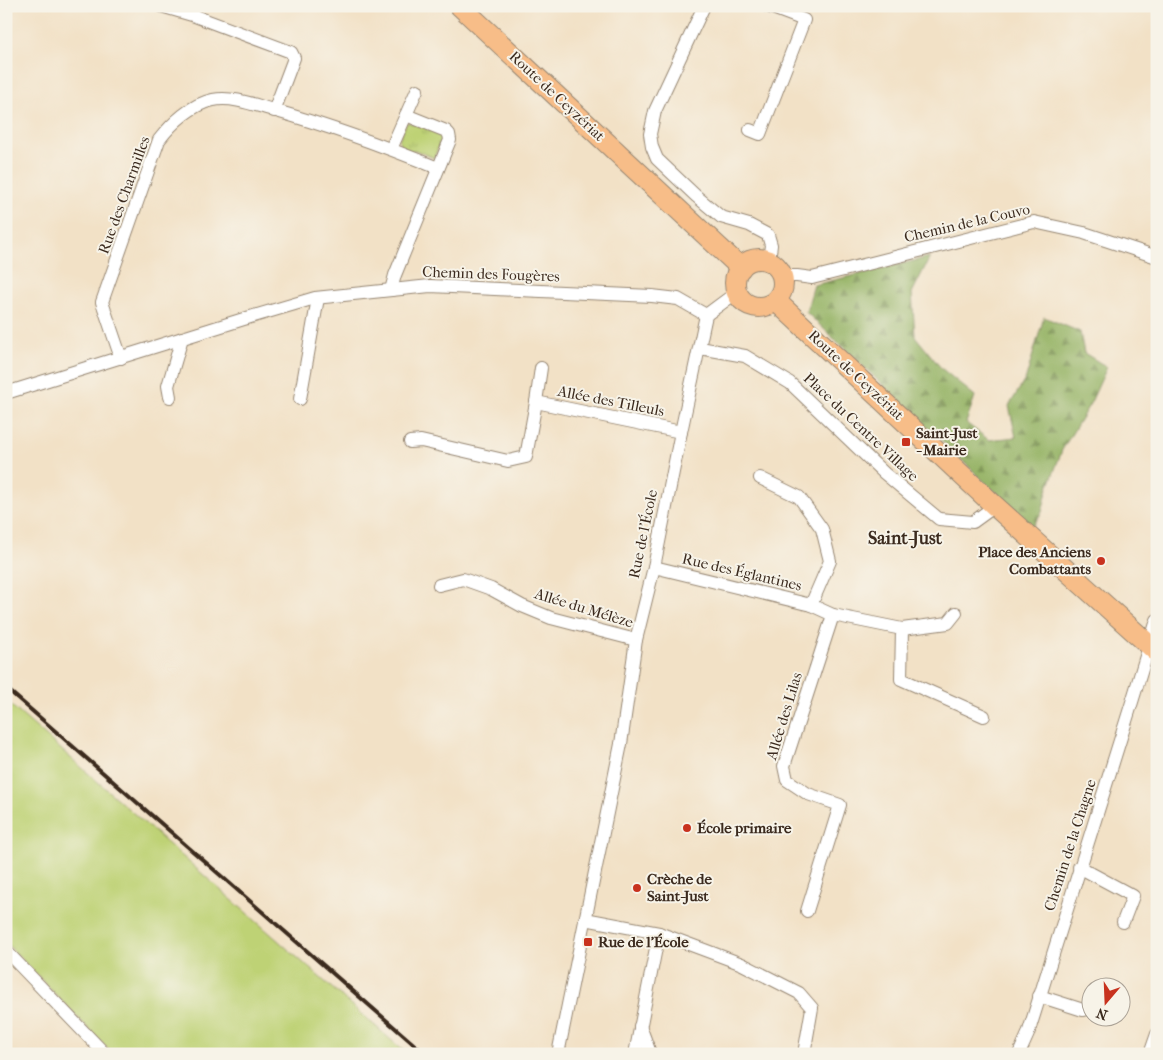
<svg xmlns="http://www.w3.org/2000/svg" width="1163" height="1060" viewBox="0 0 1163 1060" font-family="'IM FELL French Canon',serif">
  <style>
    .green { fill: #bed275; stroke: #7c7e4a }
    .forest { fill: url(#forest-firs); stroke: #686f42 }
    .park { fill: url(#park-tufts); stroke: #7c7e4a }
    .lines { fill: none; stroke-linecap: round; stroke-linejoin: round }
    .street-casing { stroke: #968672; stroke-width: 14 }
    .primary-casing { stroke: #968672; stroke-width: 22 }
    .street { stroke: #fff; stroke-width: 12 }
    .primary { stroke: #f7bd88; stroke-width: 20 }
    .rail { stroke: #3b2a1e; stroke-width: 4 }
    .poi-dot { fill: #c8321e; stroke: #f7f3e8; stroke-width: 2 }
    .labels { text-anchor: middle; stroke-width: 4; stroke-linejoin: round; paint-order: stroke }
    .street-label { font-size: 15px; fill: #3b2a1e; stroke: #f7f3e8 }
    .poi-label { font-size: 15px; font-weight: bold; fill: #3b2a1e; stroke: #f7f3e8; text-anchor: start }
    .quarter-label { font-size: 18px; font-weight: bold; fill: #3b2a1e; stroke: #f7f3e8 }
  </style>
  <defs>
    <pattern id="forest-firs" width="22" height="20" patternUnits="userSpaceOnUse" patternTransform="scale(1.25)"><rect width="22" height="20" fill="#96b466"/><path d="M5 1l3.5 6h-7zM16 11l3.5 6h-7z" fill="#7c9353"/></pattern>
    <pattern id="park-tufts" width="24" height="20" patternUnits="userSpaceOnUse" patternTransform="scale(1.25)"><rect width="24" height="20" fill="#bed275"/><path d="M3 7l-1-3M5 7V3M7 7l1-3M15 17l-1-3M17 17v-4M19 17l1-3" fill="none" stroke="#a4b465"/></pattern>
  </defs>
  <rect width="100%" height="100%" fill="#f7f3e8"/>
  <filter id="ink" filterUnits="userSpaceOnUse"><feTurbulence type="fractalNoise" baseFrequency=".02" numOctaves="2"/><feDisplacementMap in="SourceGraphic" scale="10" xChannelSelector="R" yChannelSelector="G"/><feConvolveMatrix kernelMatrix="1 2 1 2 8 2 1 2 1" color-interpolation-filters="sRGB"/></filter>
  <filter id="wash" filterUnits="userSpaceOnUse"><feTurbulence type="fractalNoise" baseFrequency=".0096" numOctaves="4" result="noise"/><feDisplacementMap in="SourceGraphic" scale="20" xChannelSelector="R" yChannelSelector="G"/><feGaussianBlur stdDeviation="1.12" result="paint"/><feColorMatrix in="noise" values="0 0 0 0 0 0 0 0 0 0 0 0 0 0 0 0 0 1.4 0 .05"/><feComposite in="paint" operator="in"/></filter>
  <g filter="url(#wash)">
    <rect width="100%" height="100%" fill="#f2e1c6"/>
    <!-- green -->
    <polygon class="green" points="6,701 407,1054 113,1054 6,943"/>
    <!-- forest -->
    <polygon class="forest" points="930,257 912,293 915,336 941,368 975,396 966,423 989,440 1016,437 1009,406 1026,378 1044,317 1080,332 1084,353 1107,367 1091,402 1062,450 1047,491 1042,512 1032,527 806,312 814,285"/>
    <!-- park -->
    <polygon class="park" points="407,122 443,133 445,141 440,143 434,158 415,150 410,151 400,146 399,139"/>
  </g>
  <g filter="url(#ink)">
    <g class="lines">
      <defs>
        <g id="street">
          <polyline points="161,6 192,15 291,52 294,58 274,111"/>
          <polyline points="704,6 655,111 650,134 652,147 657,159 696,196 721,217 749,225 768,235 771,245 769,261"/>
          <polyline points="406,115 417,90"/>
          <polyline points="750,130 760,134 804,20 767,6"/>
          <polyline points="391,149 406,115 446,131 449,134 450,140 395,275 391,290"/>
          <polyline points="782,276 797,276 812,278 1034,222 1084,233 1157,257"/>
          <polyline points="706,315 737,292"/>
          <polyline points="700,348 745,356 790,383 884,473 939,519 973,522 995,506"/>
          <path d="M121,358L102,302L159,140C172,123 192,104 213,100C232,96 255,105 273,110C329,126 384,146 438,168"/>
          <polyline points="6,393 247,318 315,298 430,286 652,296 678,299 706,315"/>
          <polyline points="170,397 168,386 182,338"/>
          <polyline points="300,399 318,298"/>
          <polyline points="536,402 541,368"/>
          <polyline points="410,442 421,441 508,461 526,457 536,402 681,432"/>
          <polyline points="654,567 811,605 830,561 822,529 799,497 760,478"/>
          <polyline points="439,585 463,579 491,589 522,606 551,618 636,640"/>
          <polyline points="811,605 833,615 902,629 901,679 984,716"/>
          <polyline points="902,629 948,623 956,613"/>
          <polyline points="1079,867 1133,896 1123,922"/>
          <polyline points="807,911 840,805 808,794 787,780 784,766 833,615"/>
          <polyline points="585,919 659,933 635,1054"/>
          <polyline points="659,933 742,964 799,993 812,1008 804,1054"/>
          <polyline points="6,951 105,1054"/>
          <polyline points="1039,996 1083,1010"/>
          <polyline points="640,1026 649,1050 649,1054"/>
          <polyline points="558,1054 621,744 636,640 654,567 681,432 706,315"/>
          <polyline points="1019,1054 1028,1034 1132,702 1157,620"/>
          <polyline points="1150,1054 1157,1034"/>
        </g>
        <g id="primary">
          <polyline points="460,6 741,268"/>
          <circle cx="759" cy="283" r="24"/>
          <polyline points="776,301 995,506 1157,652"/>
        </g>
      </defs>
      <!-- street casing -->
      <use href="#street" class="street-casing"/>
      <!-- primary casing -->
      <use href="#primary" class="primary-casing"/>
      <!-- street -->
      <use href="#street" class="street"/>
      <!-- primary -->
      <use href="#primary" class="primary"/>
      <!-- rail -->
      <polyline class="rail" points="6,688 425,1054"/>
    </g>
  </g>
  <!-- markers -->
  <g class="poi-dot">
    <rect x="901" y="437" width="10" height="10" rx="2.5"/>
    <circle cx="1101" cy="561" r="5"/>
    <circle cx="687" cy="828" r="5"/>
    <circle cx="637" cy="888" r="5"/>
    <rect x="583" y="937" width="10" height="10" rx="2.5"/>
  </g>
  <g class="labels">
    <!-- street labels -->
    <g class="street-label">
      <text transform="translate(557 96) rotate(43)" y="5">Route de Ceyzériat</text>
      <text transform="translate(124 195) rotate(-70)" y="5">Rue des Charmilles</text>
      <text transform="translate(967 223) rotate(-13)" y="5">Chemin de la Couvo</text>
      <text transform="translate(491 274) rotate(2)" y="5">Chemin des Fougères</text>
      <text transform="translate(856 375) rotate(43)" y="5">Route de Ceyzériat</text>
      <text transform="translate(611 401) rotate(11)" y="5">Allée des Tilleuls</text>
      <text transform="translate(861 427) rotate(43)" y="5">Place du Centre Village</text>
      <text transform="translate(643 534) rotate(-78)" y="5">Rue de l'École</text>
      <text transform="translate(742 572) rotate(13)" y="5">Rue des Églantines</text>
      <text transform="translate(584 608) rotate(17)" y="5">Allée du Mélèze</text>
      <text transform="translate(784 716) rotate(-73)" y="5">Allée des Lilas</text>
      <text transform="translate(1070 845) rotate(-72)" y="5">Chemin de la Chagne</text>
    </g>
    <!-- poi labels -->
    <g class="poi-label">
      <text x="916" y="438">Saint-Just<tspan x="916" dy="17">- Mairie</tspan></text>
      <text x="1091" y="557" text-anchor="end">Place des Anciens<tspan x="1091" dy="17">Combattants</tspan></text>
      <text x="697" y="833">École primaire</text>
      <text x="647" y="884">Crèche de<tspan x="647" dy="17">Saint-Just</tspan></text>
      <text x="598" y="947">Rue de l'École</text>
    </g>
    <!-- quarter labels -->
    <g class="quarter-label">
      <text x="905" y="544">Saint-Just</text>
    </g>
  </g>
  <!-- margin -->
  <rect width="1163" height="1060" fill="none" stroke="#f7f3e8" stroke-width="25"/>
  <!-- north arrow -->
  <g transform="translate(1106 1002) rotate(199)"><circle r="24" fill="#f7f3e8" stroke="#aca397"/>
  <path d="M0-4L9 19L0 12L-9 19Z" fill="#c8321e"/>
  <text y="-8" font-size="14" font-weight="bold" text-anchor="middle" fill="#3b2a1e">N</text>
  </g>
</svg>
